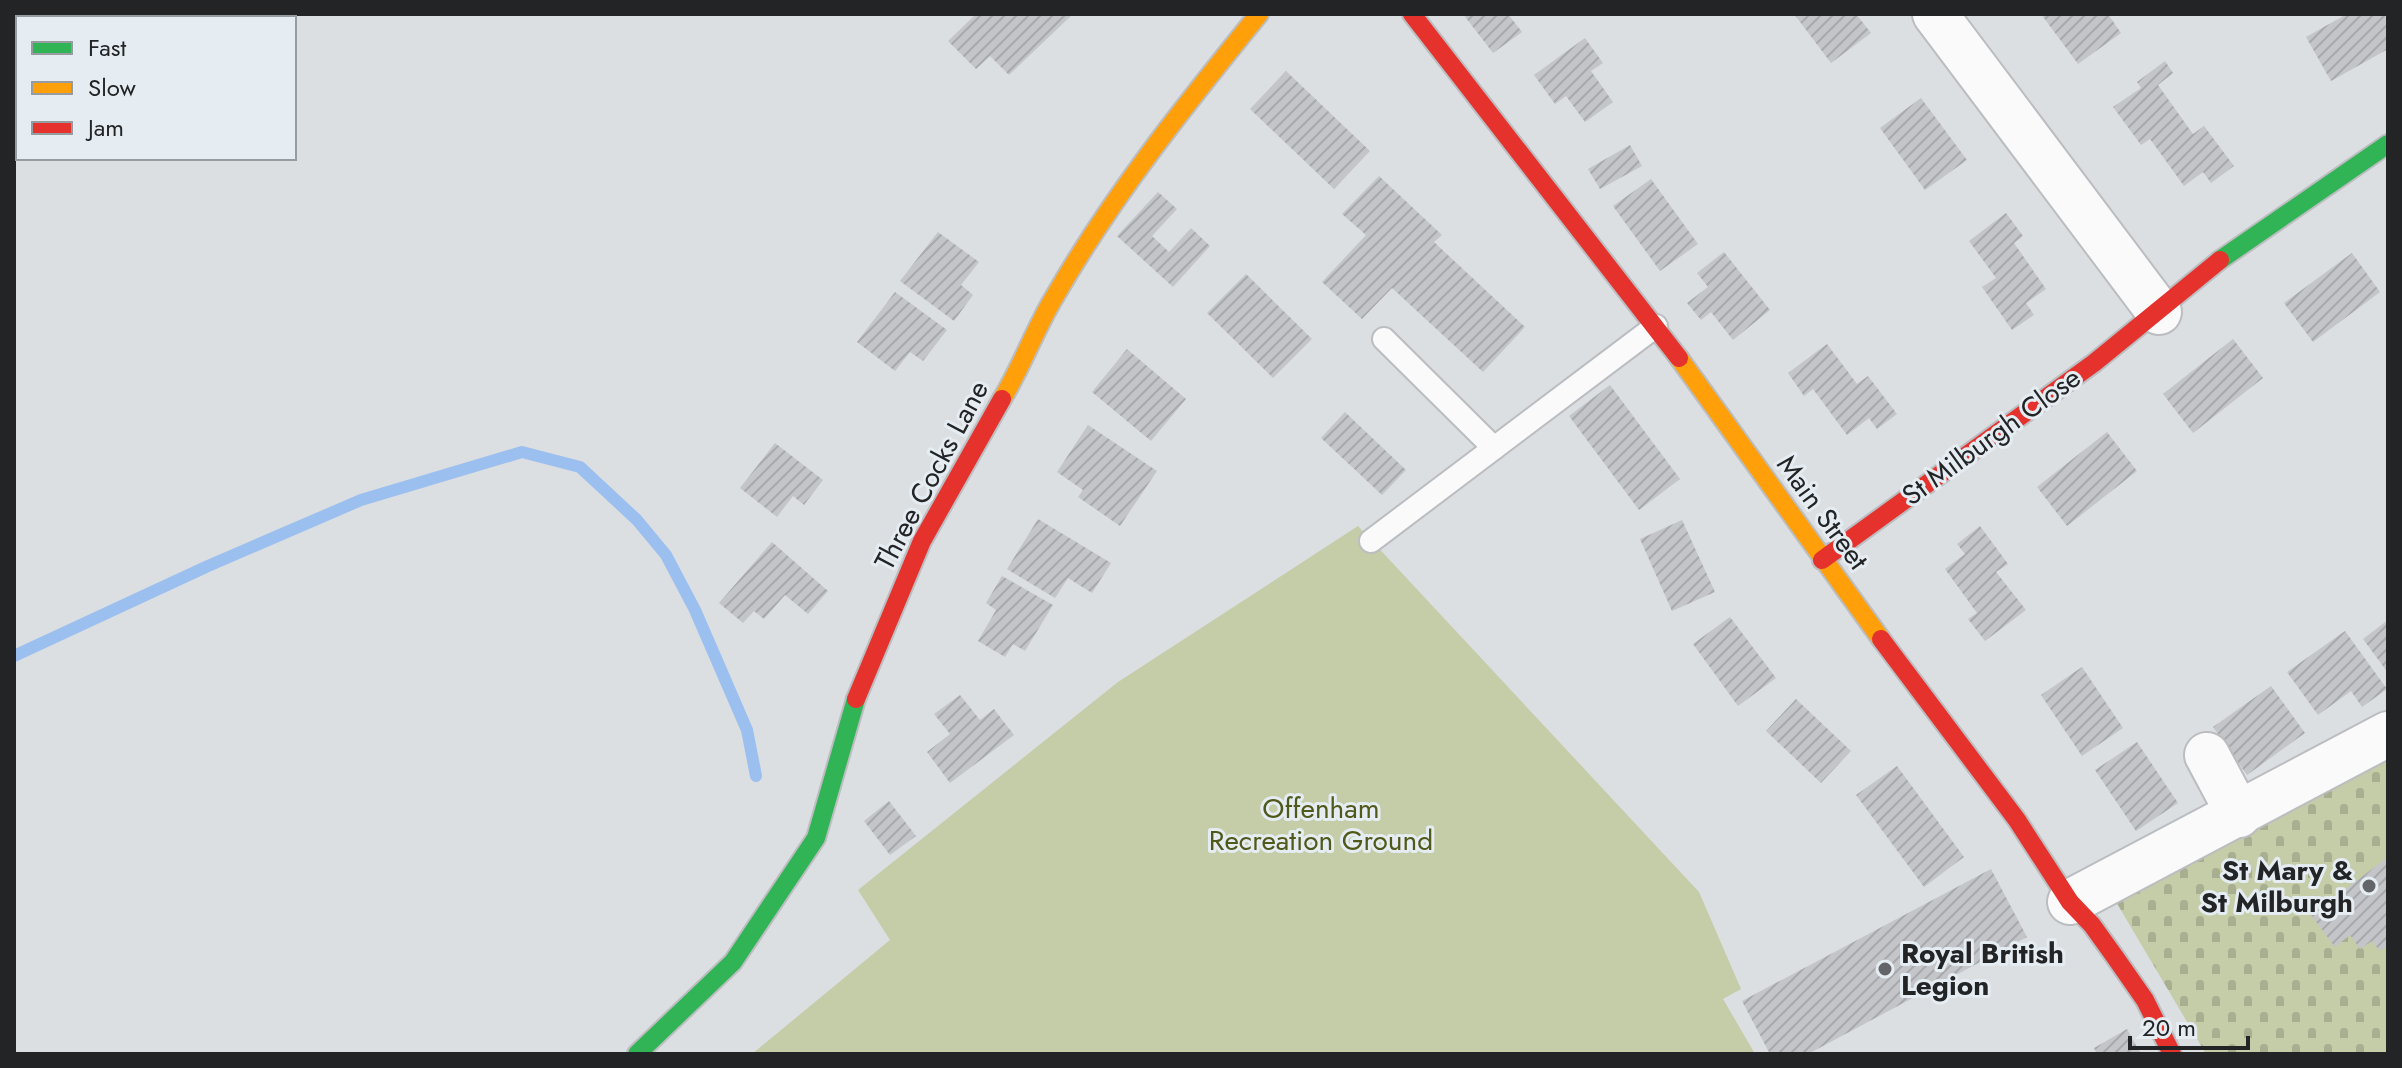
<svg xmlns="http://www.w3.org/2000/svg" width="2402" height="1068" viewBox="0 0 2402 1068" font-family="Jost,sans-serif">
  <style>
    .green { fill: #c4cca8 }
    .cemetery { fill: url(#cemetery-stones) }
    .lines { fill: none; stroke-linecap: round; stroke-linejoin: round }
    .stream { stroke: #9bbfef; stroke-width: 12 }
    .building { fill: url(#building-hatch) }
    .lane-casing { stroke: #bbbdc0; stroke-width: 26 }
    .street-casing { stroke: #bbbdc0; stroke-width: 48 }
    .fast-casing { stroke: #bbbdc0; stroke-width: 22 }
    .slow-casing { stroke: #bbbdc0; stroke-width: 22 }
    .jam-casing { stroke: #bbbdc0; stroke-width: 22 }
    .lane { stroke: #fafafb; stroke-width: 22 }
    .street { stroke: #fafafb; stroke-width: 44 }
    .fast { stroke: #30b455; stroke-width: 18 }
    .slow { stroke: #ff9f0a; stroke-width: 18 }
    .jam { stroke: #e5322d; stroke-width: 18 }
    .poi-dot { fill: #636568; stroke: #e5ecf2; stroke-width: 3 }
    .labels { text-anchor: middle; stroke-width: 6; stroke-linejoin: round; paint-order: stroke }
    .street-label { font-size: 28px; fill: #222426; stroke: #e5ecf2 }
    .park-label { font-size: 28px; fill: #51591a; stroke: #e5ecf2 }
    .poi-label { font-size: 28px; font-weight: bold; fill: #222426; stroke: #e5ecf2; text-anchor: end }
  </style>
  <defs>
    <pattern id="cemetery-stones" width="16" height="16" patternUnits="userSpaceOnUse" patternTransform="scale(2)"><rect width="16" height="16" fill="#c4cca8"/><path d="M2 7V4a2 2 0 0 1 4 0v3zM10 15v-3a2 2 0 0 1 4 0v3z" fill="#a8af90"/></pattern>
    <pattern id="building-hatch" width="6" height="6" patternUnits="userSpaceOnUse" patternTransform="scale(2)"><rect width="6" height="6" fill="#c3c5c8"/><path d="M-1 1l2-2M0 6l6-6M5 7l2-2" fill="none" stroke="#a7a9ac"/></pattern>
  </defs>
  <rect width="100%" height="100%" fill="#dbdfe2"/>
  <!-- green -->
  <polygon class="green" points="1358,526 1699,892 1741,989 1723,999 1755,1054 752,1054 890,940 858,890 1118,682"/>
  <!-- cemetery -->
  <polygon class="cemetery" points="2388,751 2388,1054 2206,1054 2112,895"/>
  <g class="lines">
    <!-- stream -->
    <polyline class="stream" points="14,656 208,566 361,500 522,452 580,467 637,520 666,555 695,610 747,730 756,776"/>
  </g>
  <!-- building -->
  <g class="building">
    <polygon points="976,14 1073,14 1009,75 990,56 976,69 948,41"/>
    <polygon points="1463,14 1508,14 1522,32 1493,53"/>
    <polygon points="1794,14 1856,14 1871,33 1831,63"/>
    <polygon points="2041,14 2108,14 2121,33 2078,64"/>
    <polygon points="2347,14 2384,14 2388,21 2388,49 2331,81 2306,37"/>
    <polygon points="1585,38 1603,63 1591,71 1613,102 1585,122 1566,96 1555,104 1534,75"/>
    <polygon points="2165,61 2173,73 2158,85 2193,134 2204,126 2234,166 2211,183 2203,172 2184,186 2150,139 2141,145 2113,107 2141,88 2137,82"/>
    <polygon points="1286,71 1370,151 1334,189 1250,109"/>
    <polygon points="1921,98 1967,160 1925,190 1880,128"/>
    <polygon points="1630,145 1642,166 1600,189 1588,169"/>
    <polygon points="1379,176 1442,235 1434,242 1525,327 1483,372 1392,288 1362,319 1322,282 1366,235 1342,214"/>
    <polygon points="1651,179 1698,244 1660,271 1613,206"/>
    <polygon points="1158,192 1177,209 1152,236 1169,252 1191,228 1210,246 1173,287 1117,236"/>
    <polygon points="2006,213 2023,236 2014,243 2046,289 2026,303 2034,315 2012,330 1982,287 1996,278 1969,241"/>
    <polygon points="938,232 979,262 961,285 973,295 954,321 900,281"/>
    <polygon points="1724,252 1770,310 1733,340 1711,312 1701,320 1687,303 1708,287 1697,273"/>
    <polygon points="2352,253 2380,292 2313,342 2284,303"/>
    <polygon points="1246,274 1312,339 1273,378 1207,313"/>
    <polygon points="895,292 947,330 923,361 910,352 895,371 857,342"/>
    <polygon points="2233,339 2263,378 2193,433 2163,394"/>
    <polygon points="1827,344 1857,384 1868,376 1897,414 1877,429 1869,418 1847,435 1813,389 1804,396 1788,373"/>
    <polygon points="1127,349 1186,399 1151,441 1092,392"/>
    <polygon points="1610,385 1680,479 1639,510 1569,416"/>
    <polygon points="1345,412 1406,470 1382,495 1321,438"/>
    <polygon points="1088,425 1157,471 1120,526 1078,497 1083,490 1057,472"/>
    <polygon points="2107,432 2137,471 2067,526 2037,487"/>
    <polygon points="775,443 823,480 804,505 793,496 777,517 740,488"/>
    <polygon points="1038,519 1111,563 1092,593 1068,578 1055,598 1007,569"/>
    <polygon points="1682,520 1715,592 1672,611 1640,539"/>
    <polygon points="1980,526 2008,564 1996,572 2026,610 1985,641 1968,619 1977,613 1945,569 1965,554 1957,544"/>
    <polygon points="772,542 828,591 808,614 785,595 764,619 754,611 743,623 719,603"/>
    <polygon points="1002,576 1053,605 1025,651 1013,644 1005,657 978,641 996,610 986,603"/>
    <polygon points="1730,617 1776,678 1738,706 1693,644"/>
    <polygon points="2388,620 2388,673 2363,639"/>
    <polygon points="2345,631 2387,689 2362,707 2351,691 2318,715 2287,672"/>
    <polygon points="2082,667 2123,728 2082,756 2041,695"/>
    <polygon points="2271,686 2305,733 2247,775 2213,727"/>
    <polygon points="960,695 980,720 994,709 1014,735 950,783 927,752 950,734 934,714"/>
    <polygon points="1796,699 1851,751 1821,783 1766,731"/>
    <polygon points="2137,742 2178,803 2136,831 2095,770"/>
    <polygon points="1897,766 1964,857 1924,887 1856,795"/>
    <polygon points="889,801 916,836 890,855 864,821"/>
    <polygon points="2388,857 2388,945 2380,951 2372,941 2360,949 2350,935 2335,947 2311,915"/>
    <polygon points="1991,869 2027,937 1808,1054 1770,1054 1742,1001"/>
    <polygon points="2127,1029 2141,1054 2097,1054 2094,1048"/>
  </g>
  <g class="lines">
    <defs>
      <g id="lane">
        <polyline points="1384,339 1494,448"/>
        <polyline points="1371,541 1656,326"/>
      </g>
      <g id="street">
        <polyline points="1935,14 2159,312"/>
        <polyline points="2207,755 2239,815"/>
        <polyline points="2070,902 2388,734"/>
      </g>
      <g id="fast">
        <polyline points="2220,260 2388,144"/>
        <polyline points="637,1054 733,962 816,838 856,699"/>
      </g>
      <g id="slow">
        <polyline points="1679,358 1881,639"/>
        <path d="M1002,399C1022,366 1035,329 1055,296C1113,195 1186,104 1259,14"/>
      </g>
      <g id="jam">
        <polyline points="1412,14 1679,358"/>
        <polyline points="1822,560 2094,363 2220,260"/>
        <polyline points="1881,639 2017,820 2070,902 2092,925 2115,957 2145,1000 2172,1054"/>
        <polyline points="856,699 922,541 1002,399"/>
      </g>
    </defs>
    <!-- lane casing -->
    <use href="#lane" class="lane-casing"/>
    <!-- street casing -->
    <use href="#street" class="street-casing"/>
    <!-- fast casing -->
    <use href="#fast" class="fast-casing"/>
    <!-- slow casing -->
    <use href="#slow" class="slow-casing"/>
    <!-- jam casing -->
    <use href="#jam" class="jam-casing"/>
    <!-- lane -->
    <use href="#lane" class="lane"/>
    <!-- street -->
    <use href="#street" class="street"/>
    <!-- fast -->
    <use href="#fast" class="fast"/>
    <!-- slow -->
    <use href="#slow" class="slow"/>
    <!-- jam -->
    <use href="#jam" class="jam"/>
  </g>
  <!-- markers -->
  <g class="poi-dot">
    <circle cx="2369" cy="886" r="8"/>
    <circle cx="1885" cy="969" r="8"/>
  </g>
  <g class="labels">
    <!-- street labels -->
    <g class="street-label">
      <text transform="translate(1991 436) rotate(-36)" y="10">St Milburgh Close</text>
      <text transform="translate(931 475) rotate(-62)" y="10">Three Cocks Lane</text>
      <text transform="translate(1823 512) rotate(54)" y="10">Main Street</text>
    </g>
    <!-- park labels -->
    <g class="park-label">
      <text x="1321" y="818">Offenham<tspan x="1321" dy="32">Recreation Ground</tspan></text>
    </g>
    <!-- poi labels -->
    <g class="poi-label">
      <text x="2353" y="880">St Mary &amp;<tspan x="2353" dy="32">St Milburgh</tspan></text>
      <text x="1901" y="963" text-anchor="start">Royal British<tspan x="1901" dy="32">Legion</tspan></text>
    </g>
  </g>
  <!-- border -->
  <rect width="2402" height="1068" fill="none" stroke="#222426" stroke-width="32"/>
  <!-- legend -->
  <rect x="16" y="16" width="280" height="144" fill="#e5ecf2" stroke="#979ca0" stroke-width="2"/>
  <rect x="32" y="42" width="40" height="12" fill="#30b455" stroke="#979ca0" stroke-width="2"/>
  <text x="88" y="56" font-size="24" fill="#222426">Fast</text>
  <rect x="32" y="82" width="40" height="12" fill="#ff9f0a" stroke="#979ca0" stroke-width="2"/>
  <text x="88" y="96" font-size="24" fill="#222426">Slow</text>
  <rect x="32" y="122" width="40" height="12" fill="#e5322d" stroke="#979ca0" stroke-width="2"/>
  <text x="88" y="136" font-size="24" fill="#222426">Jam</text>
  <!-- scale -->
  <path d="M2130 1036v12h118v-12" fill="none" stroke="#222426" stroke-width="4"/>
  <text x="2142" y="1036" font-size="24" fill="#222426" stroke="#e5ecf2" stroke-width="6" paint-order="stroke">20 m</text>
</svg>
